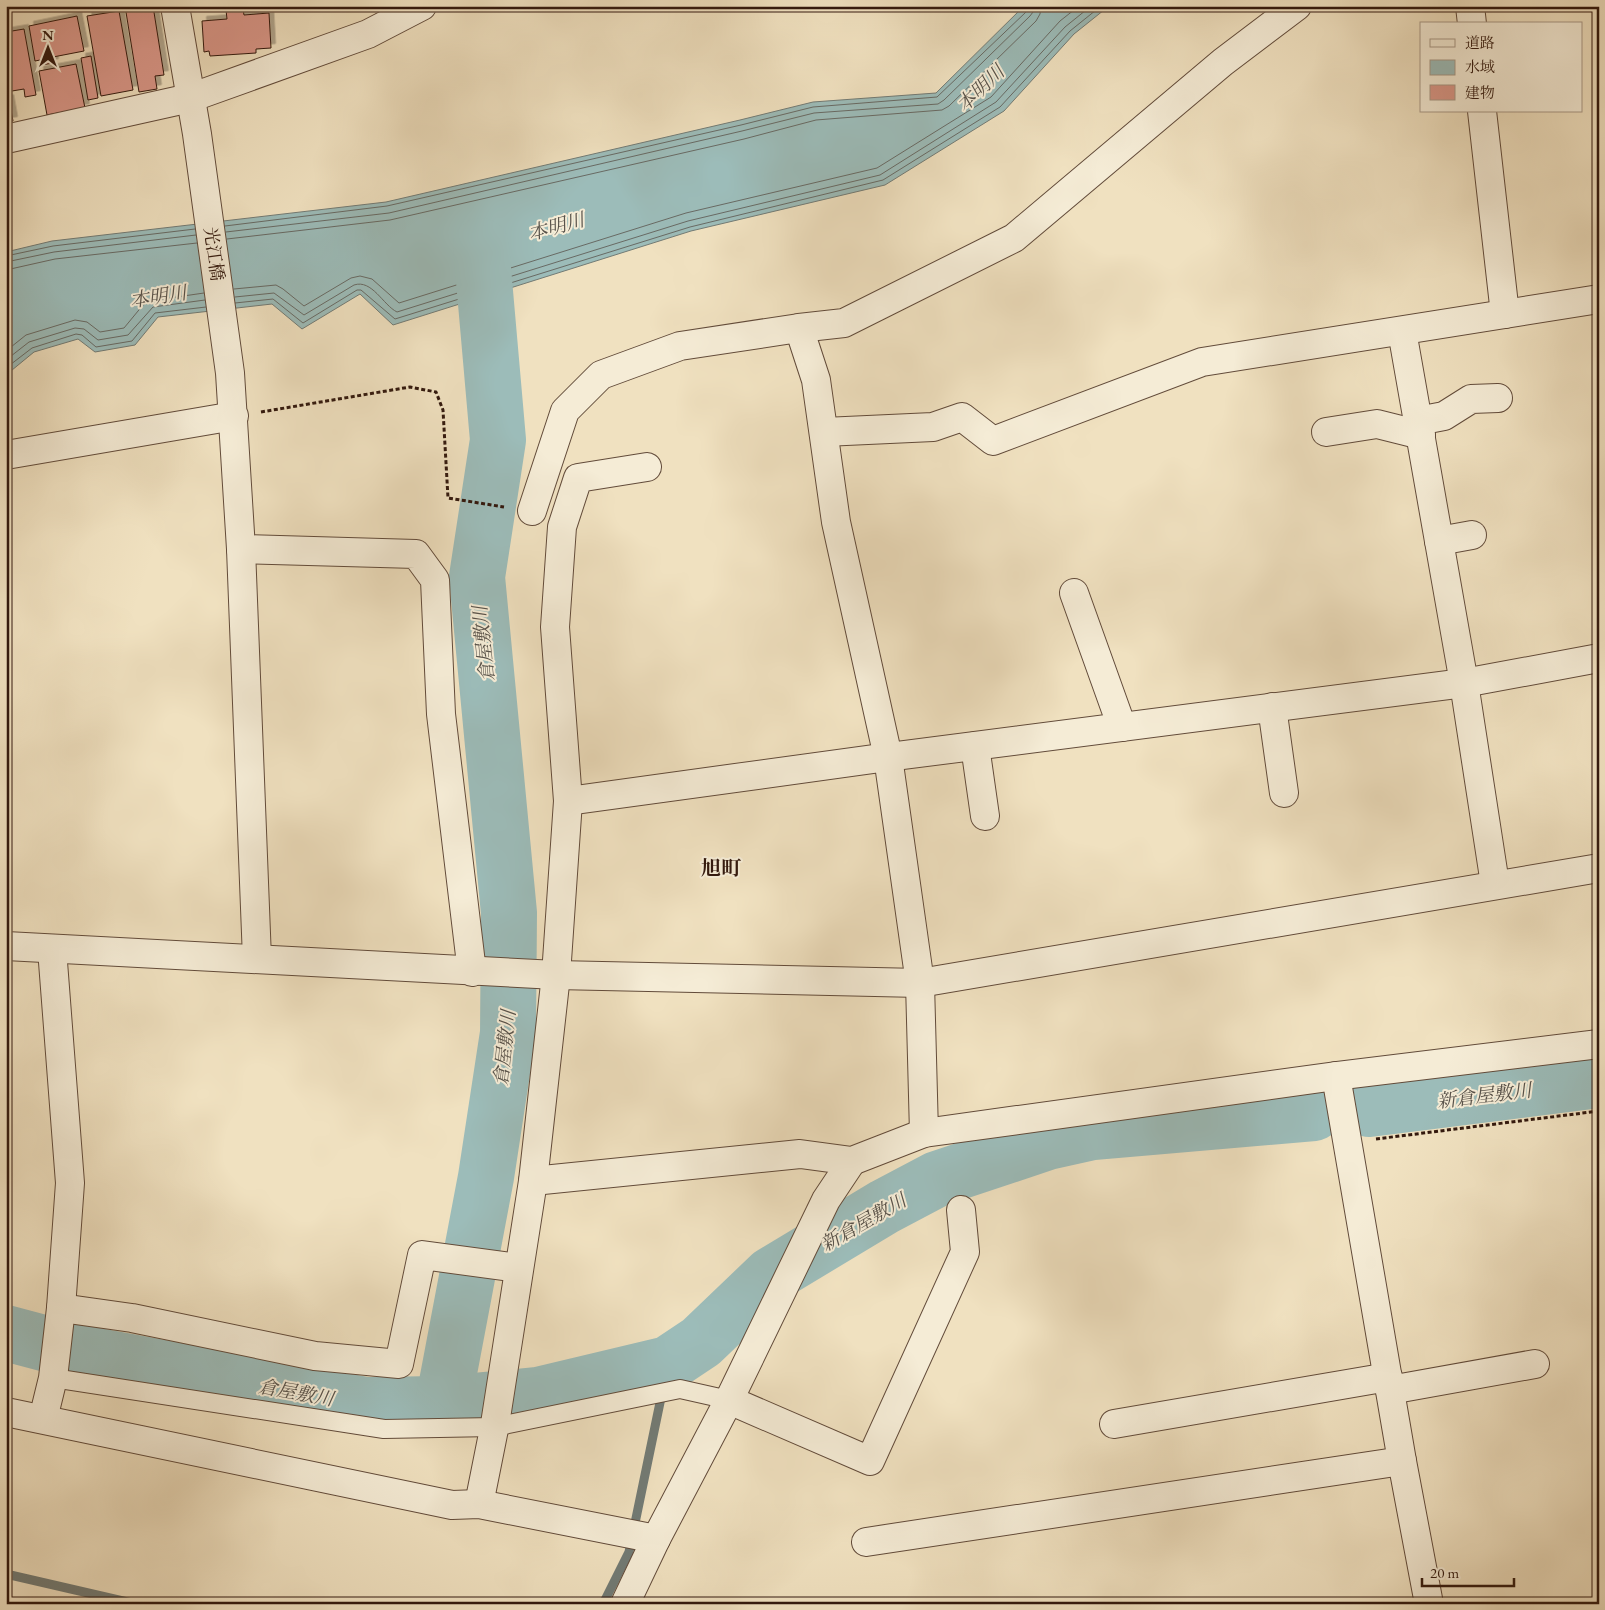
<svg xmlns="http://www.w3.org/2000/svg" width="1605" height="1610" viewBox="0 0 1605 1610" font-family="'EB Garamond','Noto Serif JP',serif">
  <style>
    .water { fill: #9cbcb9; stroke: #727b75 }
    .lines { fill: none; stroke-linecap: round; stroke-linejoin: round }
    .shore { stroke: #686a64; stroke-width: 1 }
    .stream { stroke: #727b75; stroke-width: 9 }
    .river { stroke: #9cbcb9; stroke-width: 56 }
    .building { fill: #da9789; stroke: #33190e; filter: url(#shadow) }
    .service-casing { stroke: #624b3a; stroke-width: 20 }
    .minor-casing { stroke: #624b3a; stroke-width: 30 }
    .tertiary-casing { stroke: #624b3a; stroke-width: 30 }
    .path { stroke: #33190e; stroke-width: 3; stroke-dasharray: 4 2.5; stroke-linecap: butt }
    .service { stroke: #f5ecd6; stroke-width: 18 }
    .minor { stroke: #f5ecd6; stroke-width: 28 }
    .tertiary { stroke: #f5ecd6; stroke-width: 28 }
    .labels { text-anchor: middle; stroke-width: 4; stroke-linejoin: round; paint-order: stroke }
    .street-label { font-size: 18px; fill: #33190e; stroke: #f5ecd6 }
    .water-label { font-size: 19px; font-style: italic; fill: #58524a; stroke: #f5ecd6 }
    .quarter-label { font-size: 20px; font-weight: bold; fill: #33190e; stroke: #f5ecd6 }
  </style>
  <defs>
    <filter id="shadow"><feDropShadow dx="4.5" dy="-4.5" stdDeviation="0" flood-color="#0004"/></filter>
  </defs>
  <rect width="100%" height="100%" fill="#f0e1c0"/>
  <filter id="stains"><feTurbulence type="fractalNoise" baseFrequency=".004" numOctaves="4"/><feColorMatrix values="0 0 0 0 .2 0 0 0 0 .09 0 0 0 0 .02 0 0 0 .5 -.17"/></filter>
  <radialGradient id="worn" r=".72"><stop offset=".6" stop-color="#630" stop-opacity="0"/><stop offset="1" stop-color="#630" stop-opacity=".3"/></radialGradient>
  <!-- water -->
  <polygon class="water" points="1024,6 1109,6 1074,34 1004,111 885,185 691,231 393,325 360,294 302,329 272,304 158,317 135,345 95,352 78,339 34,352 6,375 6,252 52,241 386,202 740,120 813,102 936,93"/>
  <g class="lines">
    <!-- shore -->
    <g class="shore">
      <polyline points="225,226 387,206 741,125 813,107 937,97 1026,12 1027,6"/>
      <polyline points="226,232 389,213 742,131 814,113 938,104 944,100 1030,16 1033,12 1034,6"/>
      <polyline points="227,239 390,220 744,139 816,120 942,110 949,106 1036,21 1040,14 1041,6"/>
      <polyline points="6,256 53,246 195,229"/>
      <polyline points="6,262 54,252 196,235"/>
      <polyline points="6,270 55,259 197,243"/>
      <polyline points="234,289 276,285 283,289 304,306 351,278 360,276 372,279 399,303 686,213 877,168 991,97 1060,21 1079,6"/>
      <path d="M235,297L274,293L304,315L354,285C372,279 383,305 397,312L688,221L880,175L996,102L1065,27L1091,6"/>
      <polyline points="235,303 273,299 303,323 357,290 361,290 395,319 690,227 883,180 1000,107 1070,31 1101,6"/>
      <polyline points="6,351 26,335 75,320 87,322 100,332 124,328 143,305 149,301 204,293"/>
      <polyline points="6,360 29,342 75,328 84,329 98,340 128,335 153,307 205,300"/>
      <polyline points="6,368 32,348 76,334 82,335 96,347 132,341 155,313 206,307"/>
    </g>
    <!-- stream -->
    <g class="stream">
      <polyline points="6,1574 136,1604"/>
      <polyline points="603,1604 629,1552 668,1364"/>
    </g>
    <!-- river -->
    <g class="river">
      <polyline points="1369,1109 1599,1080"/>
      <polyline points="6,1333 81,1353 366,1405 443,1404 538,1395 668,1364 701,1342 771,1275 884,1207 937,1179 1048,1142 1093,1132 1314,1113"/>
      <polyline points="443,1404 486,1177 508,1033 509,913 477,577 498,440 481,246"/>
    </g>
  </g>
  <!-- building -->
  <g class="building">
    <polygon points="125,6 153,6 164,75 155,76 157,89 139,92"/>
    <polygon points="271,6 326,6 291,11 291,8 272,10"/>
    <polygon points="243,9 244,15 269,13 271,48 256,49 256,53 210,56 209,51 204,52 202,21 227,19 226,10"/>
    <polygon points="119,11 133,90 101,96 87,16"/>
    <polygon points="77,16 84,51 53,57 54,63 41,65 40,60 35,61 29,26"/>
    <polygon points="24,29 36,95 25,97 24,89 6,92 6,32"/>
    <polygon points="91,56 98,98 88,100 81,58"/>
    <polygon points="76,64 85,108 47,115 39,71"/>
    <polygon points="9,99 13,121 6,122 6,100"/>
  </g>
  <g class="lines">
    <defs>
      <polyline id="service" points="53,1378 384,1429 494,1427 680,1389 729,1400"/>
      <g id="minor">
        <polyline points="175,6 197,134 230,373 241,549 257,959"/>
        <polyline points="1470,6 1472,24"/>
        <polyline points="1482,111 1505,314"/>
        <polyline points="6,139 190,98 368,34 422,6"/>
        <polyline points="799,328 816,380 836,522 888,757 920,983 924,1133"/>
        <polyline points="1402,331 1464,683 1495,884"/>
        <polyline points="1418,421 1444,416 1471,399 1498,398"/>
        <polyline points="824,432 933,427 962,417 993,441 1202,362 1599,299"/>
        <polyline points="1326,432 1377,424 1421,435"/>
        <polyline points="6,455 234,416"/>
        <polyline points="532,511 565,411 601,375 680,346 799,328 844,323 1014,238 1223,62 1297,6"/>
        <polyline points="1439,541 1472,535"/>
        <polyline points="241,549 416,554 435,580 441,714 472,972"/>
        <polyline points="1074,593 1122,727"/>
        <polyline points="1272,707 1284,793"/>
        <polyline points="975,746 985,816"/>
        <polyline points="568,801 888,757 1464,683 1599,658"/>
        <polyline points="1336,1076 1402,1461 1429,1604"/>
        <polyline points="533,1181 800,1154 852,1161 924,1133 1336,1076 1599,1044"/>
        <polyline points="61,1308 132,1318 315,1356 399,1364 422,1255 518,1268"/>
        <polyline points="1390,1390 1535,1364"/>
        <polyline points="729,1400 870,1461 965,1252 961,1210"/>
        <polyline points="6,1412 452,1505 479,1504 656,1539"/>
        <polyline points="43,1419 53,1378 61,1308 70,1183 52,949"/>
        <polyline points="1114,1424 1388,1377"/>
        <polyline points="479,1504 495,1424 533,1181 556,975 568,801 555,627 562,527 578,478 647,467"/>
        <polyline points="866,1542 1402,1461"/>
        <polyline points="625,1604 656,1539 729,1400 826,1200 852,1161"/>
      </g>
      <polyline id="tertiary" points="6,946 556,975 920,983 1599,868"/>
    </defs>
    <!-- service casing -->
    <use href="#service" class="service-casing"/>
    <!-- minor casing -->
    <use href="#minor" class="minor-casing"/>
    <!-- tertiary casing -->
    <use href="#tertiary" class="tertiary-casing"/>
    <!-- path -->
    <g class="path">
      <polyline points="261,412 410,387 436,392 443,410 448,498 504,507"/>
      <polyline points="1376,1139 1599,1111"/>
    </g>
    <!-- service -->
    <use href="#service" class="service"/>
    <!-- minor -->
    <use href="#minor" class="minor"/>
    <!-- tertiary -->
    <use href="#tertiary" class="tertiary"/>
  </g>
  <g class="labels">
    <!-- street labels -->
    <g class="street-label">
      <text transform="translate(214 254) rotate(82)" y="6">光江橋</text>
    </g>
    <!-- water labels -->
    <g class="water-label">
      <text transform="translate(980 88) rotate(-44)" y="7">本明川</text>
      <text transform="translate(556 226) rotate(-15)" y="7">本明川</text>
      <text transform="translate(158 296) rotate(-9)" y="7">本明川</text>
      <text transform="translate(483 644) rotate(-96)" y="7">倉屋敷川</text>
      <text transform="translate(504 1048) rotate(-84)" y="7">倉屋敷川</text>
      <text transform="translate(1484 1095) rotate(-7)" y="7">新倉屋敷川</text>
      <text transform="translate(863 1222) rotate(-30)" y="7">新倉屋敷川</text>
      <text transform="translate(296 1392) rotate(10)" y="7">倉屋敷川</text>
    </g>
    <!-- quarter labels -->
    <g class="quarter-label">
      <text x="721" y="875">旭町</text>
    </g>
  </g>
  <!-- margin -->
  <rect width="1605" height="1610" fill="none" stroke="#f0e1c0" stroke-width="25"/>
  <rect x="8" y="8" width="1590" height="1595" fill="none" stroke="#33190e" stroke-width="2.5"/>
  <rect x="12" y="12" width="1580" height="1585" fill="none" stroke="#33190e"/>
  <!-- legend -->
  <rect x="1420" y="22" width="162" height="90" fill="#f5ecd6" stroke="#a79886"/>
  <rect x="1430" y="39" width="25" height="8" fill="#f5ecd6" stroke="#a79886"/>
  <text x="1465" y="48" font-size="15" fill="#33190e">道路</text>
  <rect x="1430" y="60" width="25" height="15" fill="#9cbcb9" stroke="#a79886"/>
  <text x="1465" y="72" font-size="15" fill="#33190e">水域</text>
  <rect x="1430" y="85" width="25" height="15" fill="#da9789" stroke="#a79886"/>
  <text x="1465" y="98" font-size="15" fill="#33190e">建物</text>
  <!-- north arrow -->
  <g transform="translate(48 48)" stroke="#f5ecd6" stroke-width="4" paint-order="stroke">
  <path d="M0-4L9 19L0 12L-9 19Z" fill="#33190e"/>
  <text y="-8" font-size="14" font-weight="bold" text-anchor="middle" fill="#33190e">N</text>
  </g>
  <!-- scale -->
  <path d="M1422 1578v8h92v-8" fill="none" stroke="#33190e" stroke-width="2.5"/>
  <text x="1430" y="1578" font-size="15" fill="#33190e" stroke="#f5ecd6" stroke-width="4" paint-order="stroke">20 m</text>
  <rect width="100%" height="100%" filter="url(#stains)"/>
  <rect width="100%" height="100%" fill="url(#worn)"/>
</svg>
